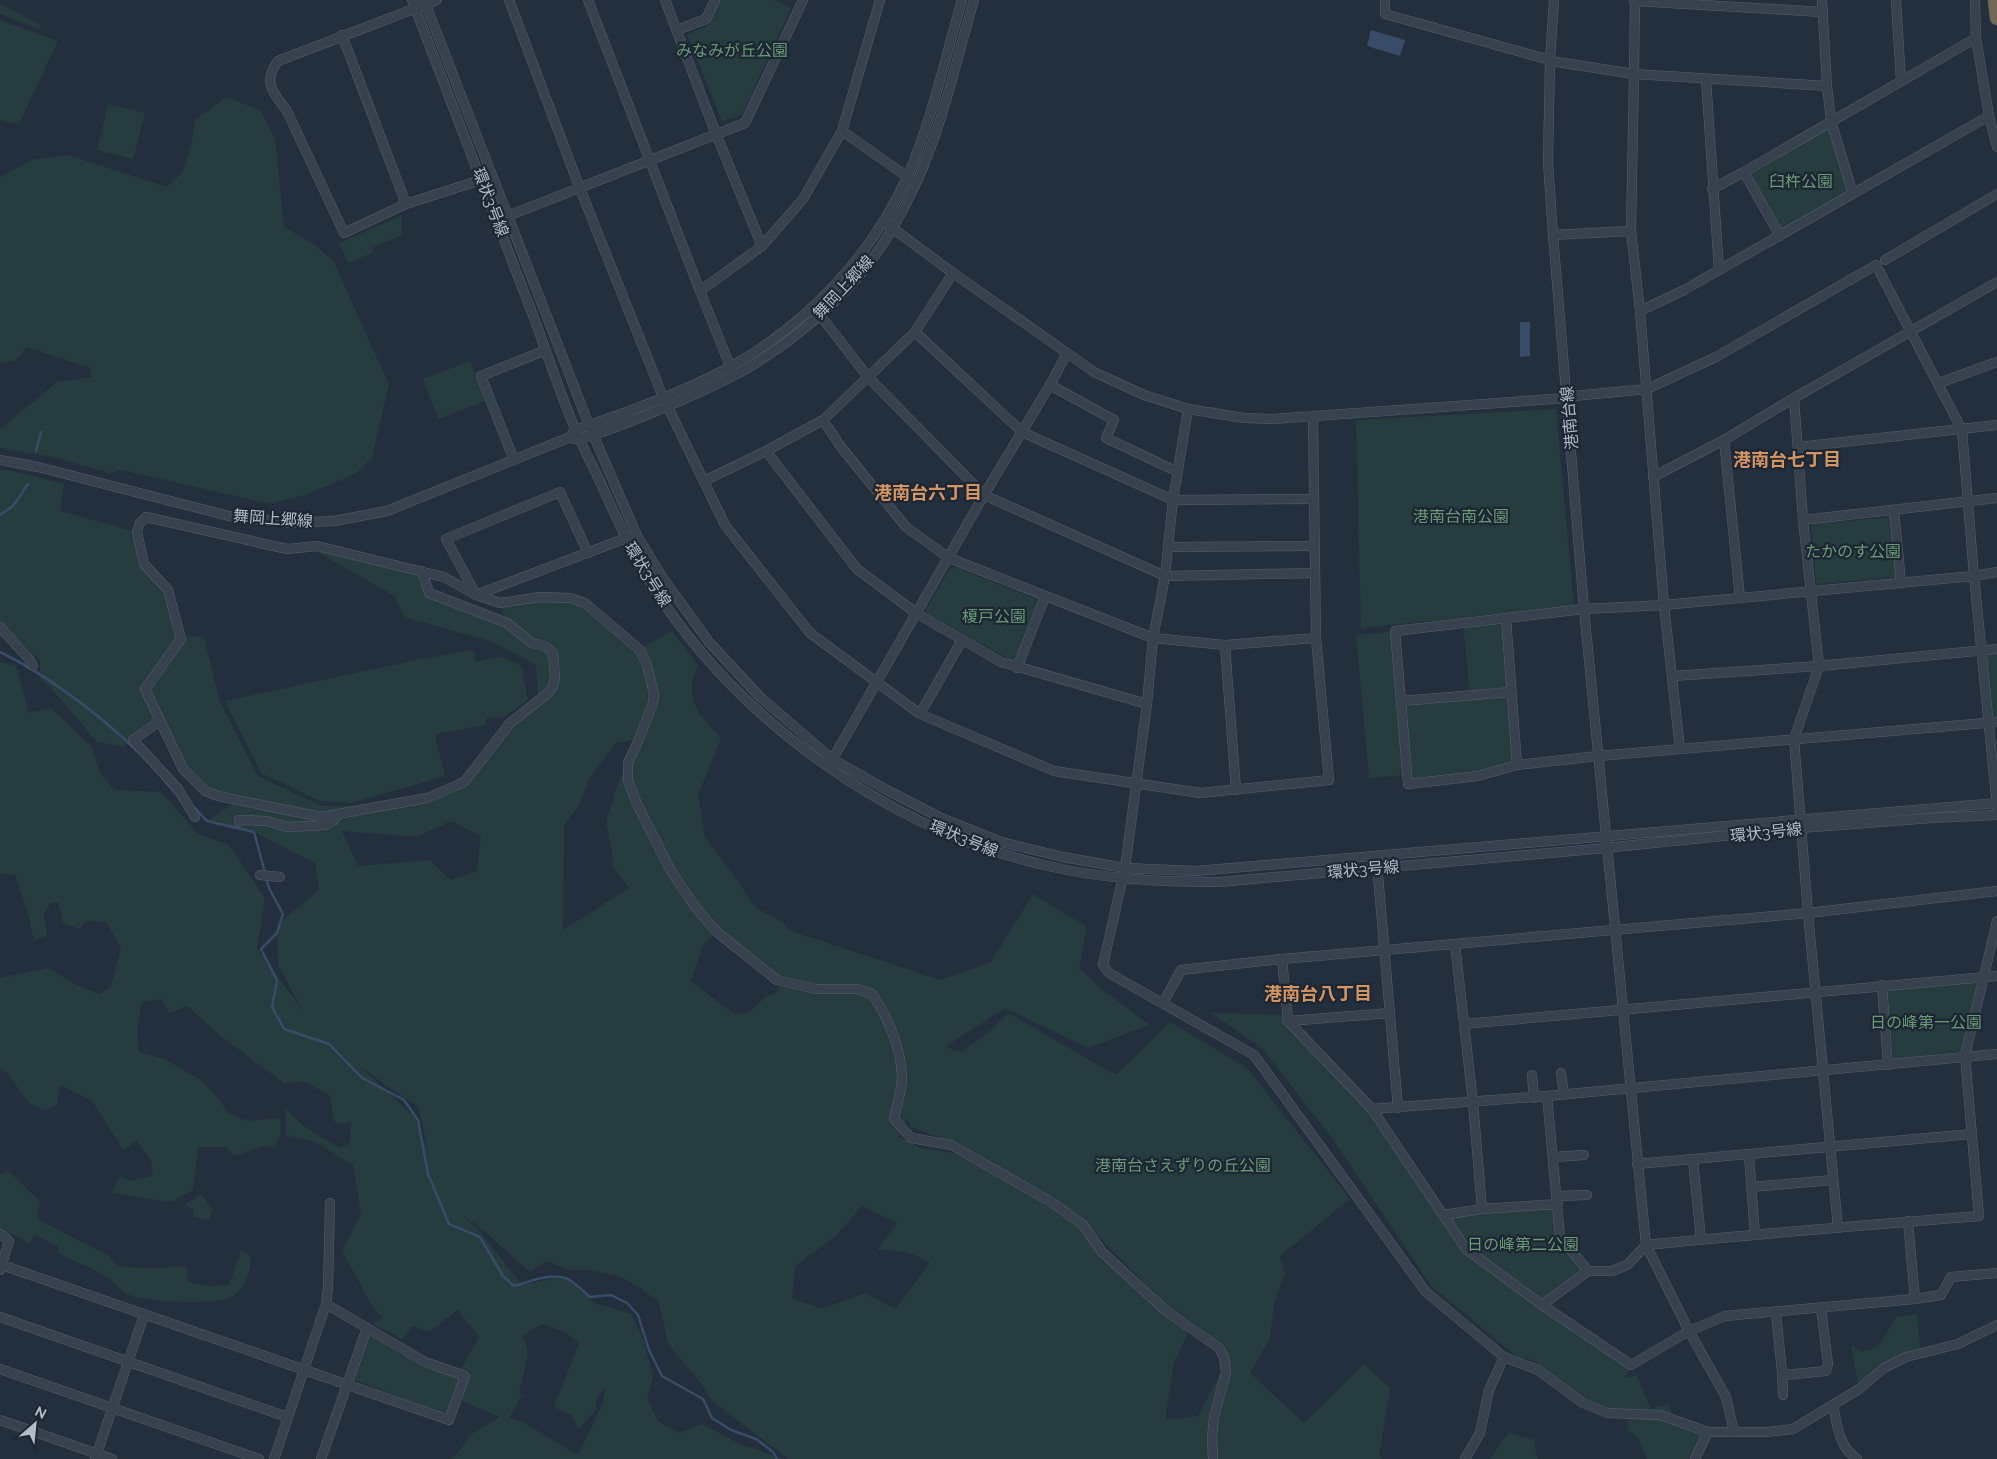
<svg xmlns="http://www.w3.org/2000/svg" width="1997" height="1459" viewBox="0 0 1997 1459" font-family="Raleway,'Noto Sans JP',sans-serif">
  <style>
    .green { fill: #263c3f; fill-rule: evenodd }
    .water { fill: #394c67 }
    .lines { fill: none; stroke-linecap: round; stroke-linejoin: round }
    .stream { stroke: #394c67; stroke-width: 2.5 }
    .minor-casing { stroke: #565f6c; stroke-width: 10 }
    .highway-casing { stroke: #434c59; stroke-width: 15 }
    .minor { stroke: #38414e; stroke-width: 9 }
    .highway { stroke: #746855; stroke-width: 14 }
    .labels { text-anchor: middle; stroke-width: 4.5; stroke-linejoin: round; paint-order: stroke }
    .park-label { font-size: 16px; fill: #6b9a76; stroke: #1d2633 }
    .street-label { font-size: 16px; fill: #b4bcc9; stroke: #1d2633 }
    .neighbourhood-label { font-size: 18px; font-weight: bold; fill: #d59563; stroke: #1d2633 }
  </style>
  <rect width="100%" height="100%" fill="#242f3e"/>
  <!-- green -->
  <g class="green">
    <polygon points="720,0 774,0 791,8 742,115 722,121 687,35 709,24"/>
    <polygon points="0,4 41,25 39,29 0,14"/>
    <polygon points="0,20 58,41 19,124 0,120"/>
    <polygon points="226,97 260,110 275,139 284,227 316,246 334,262 389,385 372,457 355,474 305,495 270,504 121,470 110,473 53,457 0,448 0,429 57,382 92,377 90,368 27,347 15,361 0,363 0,177 32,160 68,155 167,187 183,172 191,146 195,120"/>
    <polygon points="108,104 145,113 133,159 97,150"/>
    <polygon points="1831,121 1853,194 1780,236 1744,172"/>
    <polygon points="402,215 402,235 372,248 374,252 348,263 339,243"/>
    <polygon points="470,361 486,401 438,419 423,379"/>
    <polygon points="1556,409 1574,606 1361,628 1356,420"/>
    <path d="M0,470H8L64,484L60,511L137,532L144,564L168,590L180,635L204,637L220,702L258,776L322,806H361L338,814L434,800L462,782L512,721L549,691L538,694L536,665L493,642L404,617L395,596L317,552L329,549L425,572L429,593L507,623L500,603L540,597L585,603L640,649L672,631L698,665C683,699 698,714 721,738L698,795L705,837L732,873L755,907L782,922L788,930L940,980L991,962L1033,894L1087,927L1079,968L1100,988L1150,1025L1088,1048L1005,1008L945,1047L961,1052L987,1034L1008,1013L1116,1075L1170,1022L1247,1068L1350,1199L1280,1256L1285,1273L1274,1304L1270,1338L1250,1373L1304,1423L1364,1364L1390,1388L1379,1456L1383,1459H788L710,1399L703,1386L668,1344L659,1302L639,1287L619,1276L587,1270H570L546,1261L530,1272L484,1231L463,1215L481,1233L522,1285L565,1276L595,1303L631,1314L643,1338L653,1376L647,1399L658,1421L679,1433L702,1424L740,1444L783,1459H450L461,1449L470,1435L500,1417L462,1401L470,1371L461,1369L479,1337L458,1310L429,1332L413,1326L402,1339L373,1324L383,1317L374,1309L342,1251L361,1213L353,1165L316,1142L286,1135L285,1107C300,1126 320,1137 341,1148L350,1142L351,1122L342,1124L334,1121L330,1096L306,1082L284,1083L222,1037L187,1006L169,1013L162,999L142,1002L137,1030L139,1052L164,1059L201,1080L219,1099L228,1113L247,1121L280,1118L281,1133L274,1148L267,1145L234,1156L227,1147H198L193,1190L175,1200L167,1202L112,1193L120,1176L131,1181L153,1175L151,1161L136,1140L124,1151L92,1101L60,1085L57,1104L46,1111L28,1102L7,1073L0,1068V978L48,968L77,985L99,994L111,987L121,947L106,922L86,921L79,929L63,923L58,902L50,904L44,914L47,935L34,941L28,913L15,875L0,873V662L16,665L29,713L51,708L91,746L101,775L115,790L161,792L198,834L229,845L265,898L257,948L304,1013L278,965L277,933L285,918L319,890L315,863L254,832L207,821L239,800C228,798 214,797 204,790C181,775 172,745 160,721L123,747L97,742L51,688L40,678V660L0,624ZM639,739L617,786L606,822L613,856V866L629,888L563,930L564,825L579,805L589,779L616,743ZM451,821L481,836L477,871L451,880L429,860L358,866L342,831L416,837ZM720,930L782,979C780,987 777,996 767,996L749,1012L735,1015L691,981L704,943ZM356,1063L391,1089L418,1106L428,1152L415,1117ZM907,1118L911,1127L938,1137L974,1155L1059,1205L1086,1224L1163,1302L1196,1325L1200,1334L1219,1348L1224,1357L1226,1371L1220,1374L1198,1416L1165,1420L1174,1363L1191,1327L1167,1311L1144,1292L1102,1252L1083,1225L1053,1203L953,1153L921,1148L899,1137ZM862,1206L897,1223L877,1250C900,1251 910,1250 930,1263L895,1309L865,1293L821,1309L792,1298L795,1266L837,1235ZM542,1324L565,1332L579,1343L554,1407L572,1416L578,1430L596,1410L597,1398L605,1386L603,1403L578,1455L521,1421L509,1418L522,1395L519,1394L528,1352L523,1335Z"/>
    <polygon points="1891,517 1896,577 1816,584 1811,524"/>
    <polygon points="955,567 1036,599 1038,602 1017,657 1012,661 927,613 926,609 950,569"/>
    <polygon points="1506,618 1517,765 1408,784 1408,775 1369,778 1356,635 1395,631 1402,701 1470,695 1463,623"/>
    <polygon points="1997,649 1997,722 1988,721 1982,652"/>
    <polygon points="473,650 476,662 501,656 521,666 528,700 504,717 486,718 487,725 435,734 445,776 352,803 320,801 261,773 225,701 421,659"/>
    <polygon points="1973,982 1977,985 1962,1051 1894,1060 1887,994 1890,990"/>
    <polygon points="1211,1013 1288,1015 1372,1109 1443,1215 1558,1204 1560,1237 1588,1271 1542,1304 1631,1365 1625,1377 1637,1376 1651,1409 1669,1403 1673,1420 1708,1432 1695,1459 1647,1459 1637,1436 1627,1430 1629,1414 1583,1403 1536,1362 1515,1355 1431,1286 1332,1138 1262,1048"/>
    <path d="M8,1171L40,1201L37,1219L108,1255L118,1266L139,1268L186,1267L188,1282L209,1286L229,1285L241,1251L251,1256C251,1269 245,1289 233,1296C216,1306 145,1302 127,1294C119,1290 114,1281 106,1277C91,1267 73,1261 58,1253L59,1247L34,1235L30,1244L11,1233L9,1236L0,1232V1175Z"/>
    <polygon points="201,1194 212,1209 209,1220 193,1217 194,1210 185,1205"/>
    <polygon points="1917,1314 1921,1354 1906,1357 1859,1389 1851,1345 1862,1352 1877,1347 1897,1317"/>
    <polygon points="369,1335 418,1364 459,1378 447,1411 443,1413 354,1380"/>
    <polygon points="1509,1432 1536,1441 1534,1446 1538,1459 1490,1459"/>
  </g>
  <!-- water -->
  <g class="water">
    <polygon points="1371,30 1405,40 1400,56 1367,46"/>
    <polygon points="1520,322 1530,322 1530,356 1520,357"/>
  </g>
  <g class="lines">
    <!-- stream -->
    <g class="stream">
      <polyline points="36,451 41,432"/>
      <polyline points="0,515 13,506 28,484"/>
      <path d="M0,652C46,674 100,715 136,750C151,764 164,780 177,795"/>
      <polyline points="192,805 207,821 254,832 265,873"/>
      <path d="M266,878L269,888L283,914L277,933L261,949L277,980L272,1007L284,1029L329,1044L362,1078L404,1100L418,1120L428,1174L449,1224L480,1237L503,1276L514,1286C529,1282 552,1272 568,1279C575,1283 583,1291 590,1297L611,1295L627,1303L638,1315L649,1350L662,1376L703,1399L712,1418L731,1430L756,1439L773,1452L777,1459"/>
    </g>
    <defs>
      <g id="minor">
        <path d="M412,0C453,106 494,212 534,318C549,358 562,401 580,440C587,456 596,472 603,488C618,522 633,555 653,587C739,721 888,829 1044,865C1101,879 1160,882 1219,882L1595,849L1801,828L1932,818L1997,815"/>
        <polyline points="424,0 589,425 637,536 664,580 709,642 760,697 832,759 885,789 941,818 1001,842 1063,857 1125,868 1196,871 1997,803"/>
        <path d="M437,0L278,61C262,82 273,93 287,111L344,233L406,204L487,178"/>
        <polyline points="509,0 579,186 663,397 725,525 810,633 920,714 1054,771 1200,793 1329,780 1316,638"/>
        <polyline points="588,0 700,291"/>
        <polyline points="665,0 716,134 762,246"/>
        <polyline points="1385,0 1385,14 1557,62 1634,74 1635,0"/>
        <polyline points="1822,0 1827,86"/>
        <polyline points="1896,0 1901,81"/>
        <polyline points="1634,1 1823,12"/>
        <polyline points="677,30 706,19 715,0"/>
        <polyline points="342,35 406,204"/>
        <polyline points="1976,38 1989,116"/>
        <polyline points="1706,79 1719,270"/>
        <polyline points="842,131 912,180"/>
        <polyline points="1712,189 1744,172"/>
        <polyline points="505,217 745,123 803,0"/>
        <polyline points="883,221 953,273 1094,372 1144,395 1188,409 1244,418 1273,419 1567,398 1574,396 1647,389 1716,357 1876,265 1962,430 1974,576 1997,807"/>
        <polyline points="1553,235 1631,231"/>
        <polyline points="1780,236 1744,172 1976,38 1975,0"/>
        <polyline points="1885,260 1997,194"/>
        <polyline points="1640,311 1684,290 1989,116 1997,147"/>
        <polyline points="820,315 868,377 984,495 1165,576 1315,573"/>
        <polyline points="915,332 1022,432 1173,500 1314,499"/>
        <polyline points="732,371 700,291 762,246 803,199 842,131 880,0"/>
        <polyline points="1939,383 1997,362"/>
        <polyline points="1050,385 1114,420 1106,438 1178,472"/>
        <polyline points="1794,398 1803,520 1819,666 1794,739 1808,913 1838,1228"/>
        <polyline points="1188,409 1173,500 1165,576 1153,638 1147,704 1125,868 1103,965 1109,973 1254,1055 1426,1292 1504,1357 1538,1370 1583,1403 1607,1413 1660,1415 1708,1432 1767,1432 1793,1429 1859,1389 1884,1368 1906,1357 1958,1344 1997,1325"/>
        <polyline points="823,420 841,447 906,527 949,558 1153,638 1225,645"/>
        <path d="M574,439C591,440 661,409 680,401C698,392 718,385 735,375C781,350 829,312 863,271C889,240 915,190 929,152C948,103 959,50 974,0"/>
        <polyline points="1724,440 1740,598"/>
        <polyline points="1798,447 1997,425"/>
        <polyline points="766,451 857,569 916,613 1001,662 1147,704"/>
        <path d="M0,460L38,467L229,516L290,523L334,521L387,511L568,438L576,430C627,412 682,393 730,367C806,325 871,257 907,177C932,120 945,59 962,0"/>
        <polyline points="514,460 481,376 546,350"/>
        <polyline points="1653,477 1724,440 1794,398 1997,282"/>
        <polyline points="704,481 766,451 823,420 915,332 953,273"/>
        <polyline points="1894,510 1901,583"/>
        <polyline points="1803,520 1997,498"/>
        <polyline points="1169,547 1314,546"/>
        <path d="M588,553L560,492L446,539L476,595L500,603L540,597L570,598L585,603L640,650L647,665L654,694L653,703L639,739L628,763V780L637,804L671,871L696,908L718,933L777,980L816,989H857L872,994C888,1017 901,1048 902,1077C902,1090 897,1105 894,1119L911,1138L951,1145L1053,1203L1083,1225L1102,1252L1165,1310L1219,1348L1224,1357L1226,1372L1214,1417L1212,1438L1213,1459"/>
        <polyline points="422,571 429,593 507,623 532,643 545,646 553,653 555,678 552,688 547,694 510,723 465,781 455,786 427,798 321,817 218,796 205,791 183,769 145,689 181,639 168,590 144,564 137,532 140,523 146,517 287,549 317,546 329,549 444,577 476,595 629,537"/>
        <polyline points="1997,572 1974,576 1664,605 1584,609 1395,631 1408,784 1478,776 1517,765 1598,756 1997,722"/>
        <polyline points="1506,618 1517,765"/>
        <polyline points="0,627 29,659 33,666"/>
        <polyline points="1017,668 1045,597"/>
        <polyline points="1673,676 1819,666 1997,649"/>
        <polyline points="1401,701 1511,692"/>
        <polyline points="920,714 962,640"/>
        <polyline points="160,721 133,740 178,789 195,817"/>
        <polyline points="1680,749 1664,605 1640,311 1631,231 1634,74 1827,86 1831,121 1853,194"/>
        <polyline points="831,762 984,495 1050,385 1067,353"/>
        <polyline points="1236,790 1225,645 1316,638 1313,417"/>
        <polyline points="239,822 239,820 267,821 287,827 311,826 326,825 333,821 338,814"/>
        <polyline points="1377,864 1398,1108"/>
        <polyline points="260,875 280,877"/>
        <polyline points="1455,944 1473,1103 1482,1209"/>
        <polyline points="1282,959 1288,1021 1390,1013"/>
        <polyline points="1882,985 1888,1065"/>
        <polyline points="1163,1003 1181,970 1282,959 1808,913 1997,891"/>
        <polyline points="1288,1021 1372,1109"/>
        <polyline points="1464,1024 1997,976"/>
        <polyline points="1561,1073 1564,1095"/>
        <polyline points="1532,1075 1534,1098"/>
        <polyline points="1547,1096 1560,1237 1588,1271"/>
        <polyline points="1749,1155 1755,1235"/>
        <polyline points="1554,1157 1584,1155"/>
        <polyline points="1693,1161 1701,1239"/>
        <polyline points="1637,1164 1972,1134"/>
        <polyline points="1752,1187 1833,1180"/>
        <polyline points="1558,1196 1587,1195"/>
        <polyline points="1443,1215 1482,1209 1558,1204"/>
        <path d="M1908,1221L1915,1299L1725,1316L1689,1331L1646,1245C1756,1234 1868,1225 1979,1216L1965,1056L1997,921"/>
        <polyline points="0,1234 9,1241 0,1270"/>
        <polyline points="2,1265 449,1420 465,1376 425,1362 326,1304"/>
        <polyline points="1915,1299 1941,1295 1951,1277 1997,1273"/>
        <polyline points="1542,1305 1588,1271 1612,1271 1627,1265 1646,1245 1584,609 1553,235 1548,162 1550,60 1554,0"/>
        <polyline points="1776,1313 1782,1372 1785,1375 1826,1371 1828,1364 1821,1308"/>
        <polyline points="0,1317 287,1417"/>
        <polyline points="0,1369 259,1459"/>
        <polyline points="1782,1372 1783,1395"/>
        <path d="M1833,1405C1837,1425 1839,1447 1857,1459"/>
        <polyline points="0,1420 112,1459"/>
        <polyline points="1734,1432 1726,1397 1689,1331 1631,1365 1542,1305 1466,1249 1372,1109 1547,1096 1997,1054"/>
        <polyline points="95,1459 144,1315"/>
        <polyline points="274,1459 326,1304 328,1288 330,1203"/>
        <polyline points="321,1459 367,1328"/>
        <polyline points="1465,1459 1480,1433 1489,1390 1504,1357"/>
        <polyline points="1695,1459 1708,1432"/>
      </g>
      <polyline id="highway" points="1995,0 1997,18"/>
    </defs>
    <!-- minor casing -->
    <use href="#minor" class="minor-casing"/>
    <!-- highway casing -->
    <use href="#highway" class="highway-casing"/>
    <!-- minor -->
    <use href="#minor" class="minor"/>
    <!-- highway -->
    <use href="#highway" class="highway"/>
  </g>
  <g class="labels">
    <!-- park labels -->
    <g class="park-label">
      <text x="732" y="56">みなみが丘公園</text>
      <text x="1801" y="187">臼杵公園</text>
      <text x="1461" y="522">港南台南公園</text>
      <text x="1853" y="557">たかのす公園</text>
      <text x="994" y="622">榎戸公園</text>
      <text x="1926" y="1028">日の峰第一公園</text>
      <text x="1183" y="1171">港南台さえずりの丘公園</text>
      <text x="1523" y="1250">日の峰第二公園</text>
    </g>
    <!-- street labels -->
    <g class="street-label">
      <text transform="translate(491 202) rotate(69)" y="6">環状3号線</text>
      <text transform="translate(843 287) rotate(-47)" y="6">舞岡上郷線</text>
      <text transform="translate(1569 418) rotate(-95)" y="6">港南台線</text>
      <text transform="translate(273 518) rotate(4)" y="6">舞岡上郷線</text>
      <text transform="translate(648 574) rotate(58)" y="6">環状3号線</text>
      <text transform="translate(1766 832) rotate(-6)" y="6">環状3号線</text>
      <text transform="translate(964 838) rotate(22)" y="6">環状3号線</text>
      <text transform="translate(1363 869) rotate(-5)" y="6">環状3号線</text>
    </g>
    <!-- neighbourhood labels -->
    <g class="neighbourhood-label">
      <text x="1787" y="466">港南台七丁目</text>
      <text x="928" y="499">港南台六丁目</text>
      <text x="1318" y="1000">港南台八丁目</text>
    </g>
  </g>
  <!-- north arrow -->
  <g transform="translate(35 1424) rotate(27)" stroke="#1d2633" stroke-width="4" paint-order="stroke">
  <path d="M0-4L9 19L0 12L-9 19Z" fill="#b4bcc9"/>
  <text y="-8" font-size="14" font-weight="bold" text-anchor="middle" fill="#b4bcc9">N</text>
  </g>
</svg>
